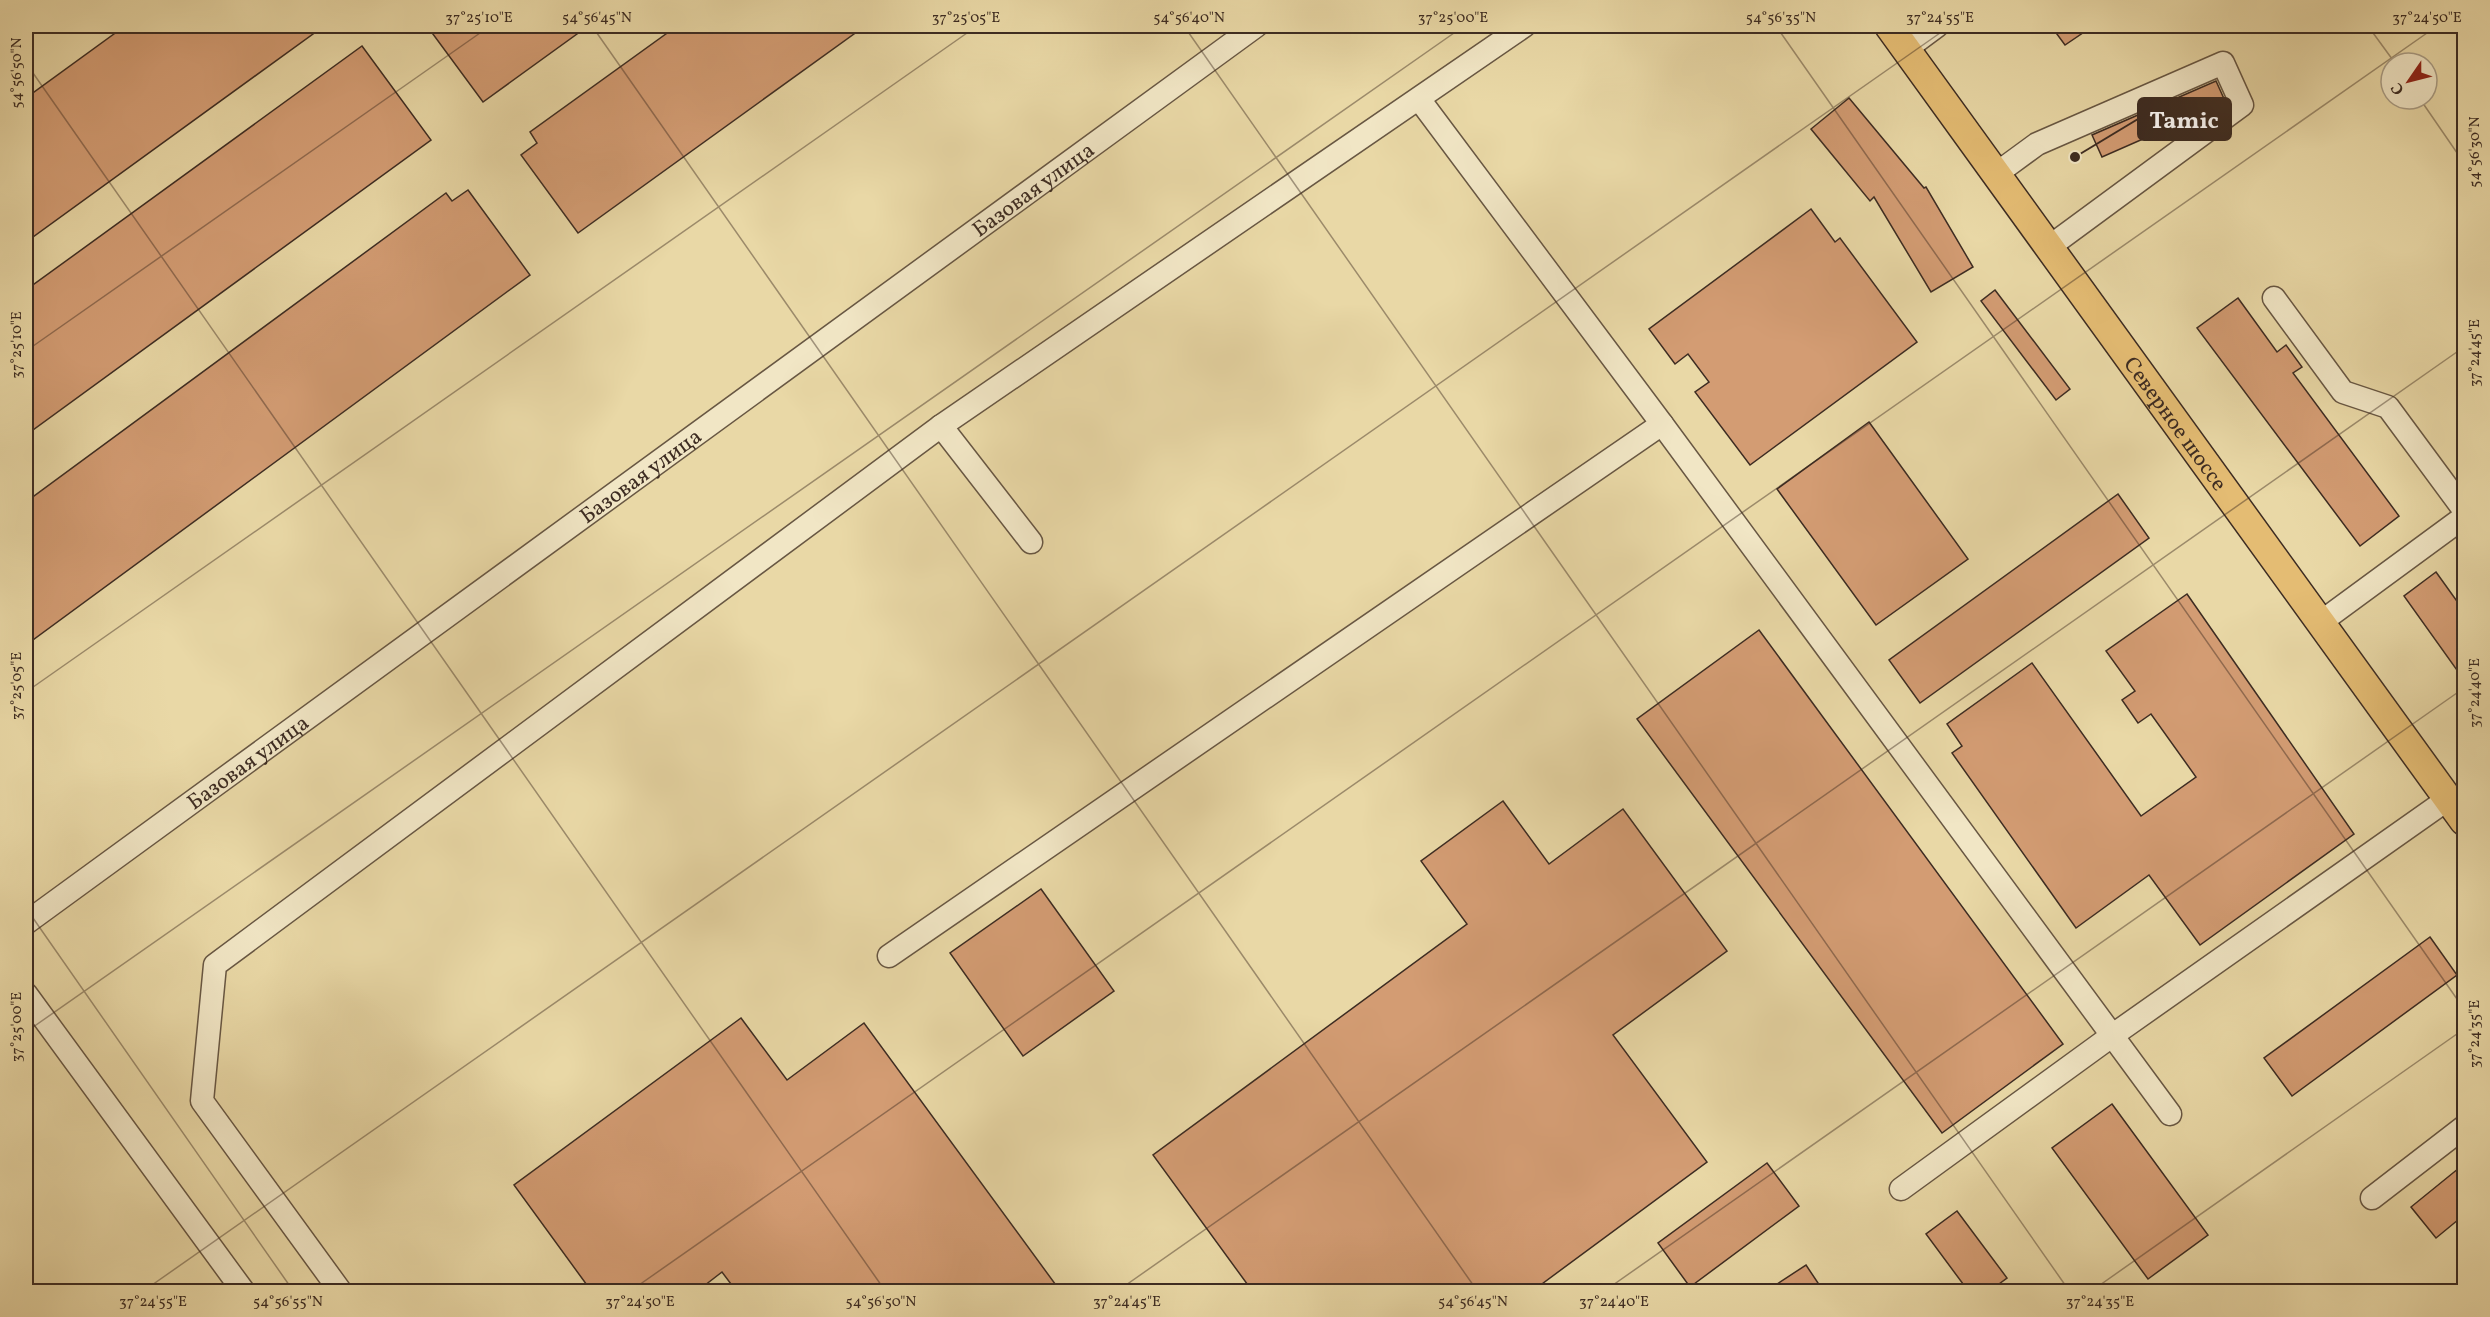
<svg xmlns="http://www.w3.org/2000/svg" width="2490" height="1317" viewBox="0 0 2490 1317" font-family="Vollkorn,serif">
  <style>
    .building { fill: #d39c73; stroke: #3d2c22; stroke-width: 1.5 }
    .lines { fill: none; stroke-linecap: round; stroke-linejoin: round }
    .minor-casing { stroke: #685743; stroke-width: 25 }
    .major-casing { stroke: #3d2c22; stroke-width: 31 }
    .minor { stroke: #f1e6c5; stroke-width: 22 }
    .major { stroke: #e4bc73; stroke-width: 28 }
    .ticks { fill: none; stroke: #3d2c22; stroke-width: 1.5; stroke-opacity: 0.45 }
    .labels { text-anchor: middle; stroke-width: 4.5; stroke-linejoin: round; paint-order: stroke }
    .street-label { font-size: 22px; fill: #3d2c22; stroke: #f1e6c5 }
    .leader { fill: none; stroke: #3d2c22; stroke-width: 2 }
    .callout-dot { fill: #3d2c22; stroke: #f1e6c5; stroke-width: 2 }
    .callout { fill: #3d2c22; stroke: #3d2c22; stroke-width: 2 }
    .callout-label { font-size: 24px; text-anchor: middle; font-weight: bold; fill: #fff }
    .neatline { fill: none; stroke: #3d2c22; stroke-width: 2 }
    .ticks-label { font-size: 15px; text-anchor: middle; fill: #3d2c22 }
  </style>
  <rect width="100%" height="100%" fill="#e9d8a6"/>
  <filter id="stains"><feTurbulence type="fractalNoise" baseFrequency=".00333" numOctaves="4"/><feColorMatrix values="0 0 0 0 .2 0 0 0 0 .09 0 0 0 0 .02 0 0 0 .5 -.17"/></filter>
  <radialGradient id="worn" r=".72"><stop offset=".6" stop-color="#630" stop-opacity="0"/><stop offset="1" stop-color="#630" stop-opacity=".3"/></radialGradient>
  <!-- building -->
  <g class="building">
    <polygon points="125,26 324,26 26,242 26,98"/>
    <polygon points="427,26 588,26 483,102"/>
    <polygon points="677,26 865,26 578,233 521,155 537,143 530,132"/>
    <polygon points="2051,26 2093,26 2065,45"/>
    <polygon points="362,46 431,140 26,435 26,290"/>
    <polygon points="2216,81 2225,101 2218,106 2102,157 2092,135"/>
    <polygon points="1849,98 1924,188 1926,187 1973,267 1931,292 1874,197 1870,201 1811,129"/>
    <polygon points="468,190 530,275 26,645 26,502 446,193 452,201"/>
    <polygon points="1811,209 1835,242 1840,238 1917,342 1750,465 1695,392 1709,382 1688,354 1675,364 1649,329"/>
    <polygon points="1995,290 2070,389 2056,400 1981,301"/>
    <polygon points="2238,298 2277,352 2286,345 2302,367 2293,373 2399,516 2360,546 2197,328"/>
    <polygon points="1869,422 1968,559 1876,625 1777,489"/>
    <polygon points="2118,494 2149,538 1920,703 1889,660"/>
    <polygon points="2436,572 2464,611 2464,680 2404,596"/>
    <polygon points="2187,594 2354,834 2200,945 2149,875 2076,928 1952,753 1962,746 1947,724 2032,663 2141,816 2196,777 2151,714 2138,723 2122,700 2135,691 2106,651"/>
    <polygon points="1759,630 2063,1044 1942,1133 1637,719"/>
    <polygon points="1503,801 1549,864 1623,809 1727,951 1613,1035 1707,1162 1531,1292 1253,1292 1153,1155 1467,924 1421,861"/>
    <polygon points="1041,889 1114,991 1023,1056 950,953"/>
    <polygon points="2430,937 2457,975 2292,1096 2264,1058"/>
    <polygon points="741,1018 787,1080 864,1023 1061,1292 737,1292 722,1272 696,1292 592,1292 514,1185"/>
    <polygon points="2112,1104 2208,1235 2148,1279 2052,1148"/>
    <polygon points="1767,1163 1799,1206 1690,1287 1658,1243"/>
    <polygon points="2464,1164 2464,1215 2436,1238 2411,1207"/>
    <polygon points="1957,1211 2007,1278 1988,1292 1969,1292 1926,1234"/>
    <polygon points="1806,1265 1824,1292 1765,1292"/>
  </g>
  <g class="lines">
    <defs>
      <g id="minor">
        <polyline points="1906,49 1937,26"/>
        <polyline points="1419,99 1662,424 2170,1114"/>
        <polyline points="1996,174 2037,144 2223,63 2242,105 2049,247"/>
        <polyline points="2274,298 2343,392 2388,407 2464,510"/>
        <polyline points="941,426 1031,542"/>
        <polyline points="2321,622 2464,517"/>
        <path id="s1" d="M26,923L1256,26"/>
        <polyline points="889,956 1662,424"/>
        <polyline points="26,994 244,1292"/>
        <polyline points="1901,1189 2113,1035 2448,799"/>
        <polyline points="2372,1198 2464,1127"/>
        <polyline points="341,1292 202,1101 215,965 941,426 1524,26"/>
      </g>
      <g id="major">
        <path id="s2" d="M1889,26L2464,821"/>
      </g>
    </defs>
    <!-- minor casing -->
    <use href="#minor" class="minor-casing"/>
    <!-- major casing -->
    <use href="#major" class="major-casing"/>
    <!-- minor -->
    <use href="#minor" class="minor"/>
    <!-- major -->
    <use href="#major" class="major"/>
  </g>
  <!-- ticks -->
  <path class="ticks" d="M592,26L1478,1292M1184,26L2070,1292M1776,26L2464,1009M2368,26L2395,63M26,63L886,1292M2420,99L2464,163M26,351L490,26M26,692L977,26M26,908L294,1292M26,1032L1464,26M142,1292L1950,26M629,1292L2437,26M1116,1292L2464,347M1603,1292L2464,688M2090,1292L2464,1029"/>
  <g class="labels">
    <!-- street labels -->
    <g class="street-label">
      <text dy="8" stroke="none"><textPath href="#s1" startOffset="1246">Базовая улица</textPath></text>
      <text dy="8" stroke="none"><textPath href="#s2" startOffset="490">Северное шоссе</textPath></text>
      <text dy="8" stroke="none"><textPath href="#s1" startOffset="760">Базовая улица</textPath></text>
      <text dy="8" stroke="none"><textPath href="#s1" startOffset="274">Базовая улица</textPath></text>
    </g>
  </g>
  <!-- callouts -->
  <path class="leader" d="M2075 157L2138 119"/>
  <circle class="callout-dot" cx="2075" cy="157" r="6"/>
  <rect class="callout" x="2138" y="98" width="93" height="42" rx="6"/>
  <g class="callout-label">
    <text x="2184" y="128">Tamic</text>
  </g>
  <!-- margin -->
  <rect width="2490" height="1317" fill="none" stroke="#e9d8a6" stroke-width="66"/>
  <!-- north arrow -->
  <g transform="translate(2409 81) rotate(235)"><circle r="28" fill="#f1e6c5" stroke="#a99c84" stroke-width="1.5"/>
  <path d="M0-4.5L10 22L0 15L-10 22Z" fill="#8f2418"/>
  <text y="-9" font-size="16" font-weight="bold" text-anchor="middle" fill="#3d2c22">С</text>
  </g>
  <rect x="33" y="33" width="2424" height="1251" class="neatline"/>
  <g class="ticks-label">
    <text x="479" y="22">37°25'10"E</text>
    <text x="597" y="22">54°56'45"N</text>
    <text x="966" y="22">37°25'05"E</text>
    <text x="1189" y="22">54°56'40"N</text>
    <text x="1453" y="22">37°25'00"E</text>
    <text x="1781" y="22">54°56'35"N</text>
    <text x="1940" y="22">37°24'55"E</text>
    <text x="2427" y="22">37°24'50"E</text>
    <text transform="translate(16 73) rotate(-90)" y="5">54°56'50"N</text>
    <text transform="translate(2474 152) rotate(-90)" y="5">54°56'30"N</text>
    <text transform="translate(16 345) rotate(-90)" y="5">37°25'10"E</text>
    <text transform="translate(2474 353) rotate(-90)" y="5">37°24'45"E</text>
    <text transform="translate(16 686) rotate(-90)" y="5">37°25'05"E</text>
    <text transform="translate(2474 693) rotate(-90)" y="5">37°24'40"E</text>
    <text transform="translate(16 1027) rotate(-90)" y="5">37°25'00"E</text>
    <text transform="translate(2474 1034) rotate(-90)" y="5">37°24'35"E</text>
    <text x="153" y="1306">37°24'55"E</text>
    <text x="288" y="1306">54°56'55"N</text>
    <text x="640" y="1306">37°24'50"E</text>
    <text x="881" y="1306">54°56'50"N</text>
    <text x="1127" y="1306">37°24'45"E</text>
    <text x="1473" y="1306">54°56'45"N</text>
    <text x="1614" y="1306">37°24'40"E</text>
    <text x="2100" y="1306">37°24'35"E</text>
  </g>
  <rect width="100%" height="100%" filter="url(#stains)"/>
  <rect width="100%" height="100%" fill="url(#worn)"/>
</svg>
